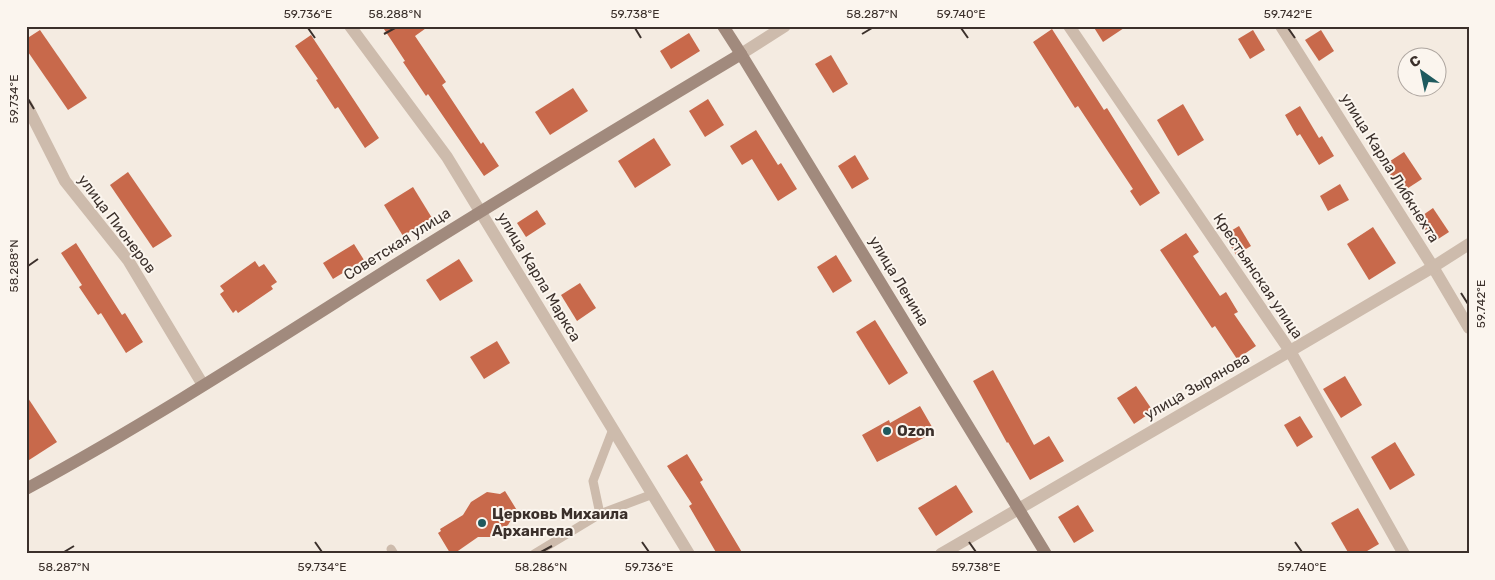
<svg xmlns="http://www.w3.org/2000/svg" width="1495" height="580" viewBox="0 0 1495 580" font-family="Rubik,sans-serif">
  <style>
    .building { fill: #c8694b }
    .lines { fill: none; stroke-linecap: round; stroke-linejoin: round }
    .lane { stroke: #cdbbac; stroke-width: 9 }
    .street { stroke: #cdbbac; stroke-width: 12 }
    .secondary { stroke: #a18a7d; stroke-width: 12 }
    .ticks { fill: none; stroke: #3b302b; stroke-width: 2 }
    .poi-dot { fill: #1f5a5e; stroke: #fbf5ee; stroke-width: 2 }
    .labels { text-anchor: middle; stroke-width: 4; stroke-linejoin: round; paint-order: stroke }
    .street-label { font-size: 15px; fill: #3b302b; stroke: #fbf5ee }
    .poi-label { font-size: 15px; font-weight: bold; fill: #3b302b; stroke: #fbf5ee; text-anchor: start }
    .neatline { fill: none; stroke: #3b302b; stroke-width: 2 }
    .ticks-label { font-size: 12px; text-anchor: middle; fill: #3b302b }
  </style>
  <rect width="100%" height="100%" fill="#f4ebe1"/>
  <!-- building -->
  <g class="building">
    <polygon points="382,26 429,26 415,36 446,82 442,85 481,144 483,142 499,166 484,176 428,94 426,96 403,62 405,61"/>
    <polygon points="1093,26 1127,26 1103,42"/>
    <polygon points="1052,29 1104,110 1107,108 1160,193 1140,206 1130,191 1133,189 1107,150 1078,106 1075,108 1033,42"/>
    <polygon points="40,30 87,98 68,110 26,49 26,39"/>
    <polygon points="1253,30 1265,50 1250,59 1238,39"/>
    <polygon points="1321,30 1334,51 1319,61 1305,40"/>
    <polygon points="689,33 700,51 671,69 660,51"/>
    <polygon points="311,35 379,138 365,148 338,107 335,109 316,80 318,79 295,46"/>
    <polygon points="831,55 848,84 833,93 815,64"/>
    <polygon points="573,88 588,111 550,135 535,112"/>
    <polygon points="708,99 724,125 705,137 689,111"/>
    <polygon points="1183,104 1204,140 1178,156 1157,120"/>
    <polygon points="1300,106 1319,138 1322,136 1334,156 1319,165 1300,134 1297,136 1285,115"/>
    <polygon points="756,130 778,165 781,163 797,189 778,201 752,159 742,165 730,146"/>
    <polygon points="654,138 671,165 635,188 618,161"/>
    <polygon points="1404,152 1422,179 1402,192 1384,165"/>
    <polygon points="855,155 869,179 852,189 838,166"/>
    <polygon points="128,172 172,236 153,248 110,185"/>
    <polygon points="1340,184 1349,200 1328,211 1320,196"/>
    <polygon points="413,187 432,218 403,236 384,205"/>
    <polygon points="1433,208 1449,232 1432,243 1416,220"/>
    <polygon points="537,210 546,224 526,237 517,223"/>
    <polygon points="1239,226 1251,246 1236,255 1224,235"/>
    <polygon points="1373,227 1396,263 1369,280 1347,244"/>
    <polygon points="1186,233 1199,252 1193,256 1220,296 1226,292 1238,312 1234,314 1256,346 1237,359 1215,326 1212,328 1160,250"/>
    <polygon points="76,243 122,315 125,313 143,342 126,353 101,313 98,315 79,287 82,285 61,253"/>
    <polygon points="354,244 364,260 333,279 323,263"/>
    <polygon points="836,255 852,281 833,293 817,267"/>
    <polygon points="459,259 473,281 440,301 426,280"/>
    <polygon points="255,261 259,267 264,264 277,282 271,286 273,289 238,313 236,310 233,313 220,294 224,291 220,286"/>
    <polygon points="580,283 596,308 577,321 561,295"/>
    <polygon points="875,320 908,373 889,385 856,332"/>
    <polygon points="497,341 510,363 484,379 470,357"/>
    <polygon points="993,370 1034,445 1049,436 1064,461 1030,480 1008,442 1007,443 973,381"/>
    <polygon points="1345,376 1362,405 1341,418 1323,389"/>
    <polygon points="1136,386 1153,411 1134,424 1117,398"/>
    <polygon points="26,395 57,442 26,462"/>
    <polygon points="920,406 935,432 877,462 862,435 889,420 890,423"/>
    <polygon points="1300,416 1313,437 1297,447 1284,425"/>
    <polygon points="1395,442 1415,475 1390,490 1371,457"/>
    <polygon points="687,454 703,480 700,482 743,554 717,554 689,506 692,504 667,466"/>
    <polygon points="956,485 973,512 936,536 918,508"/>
    <polygon points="505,491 518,512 514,515 508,525 490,537 478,537 455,553 454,551 450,553 438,533 441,531 440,529 463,515 471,502 487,492 500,494"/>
    <polygon points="1078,505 1094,531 1074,543 1058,517"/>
    <polygon points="1358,508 1379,544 1362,554 1349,554 1331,523"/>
  </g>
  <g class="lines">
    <!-- lane -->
    <g class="lane">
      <polyline points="600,514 593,481 613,429"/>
      <polyline points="391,549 394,554"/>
      <polyline points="534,554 600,514 653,494"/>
    </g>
    <!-- street -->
    <g class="street">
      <polyline points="350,26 447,157 689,554"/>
      <polyline points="1069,26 1290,351 1404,554"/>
      <polyline points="1281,26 1433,267 1469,328"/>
      <polyline points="741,54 785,26"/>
      <polyline points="26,104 65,181 128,260 203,385"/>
      <polyline points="941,554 1290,351 1433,267 1469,244"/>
    </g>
    <!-- secondary -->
    <g class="secondary">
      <polyline points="723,26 741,54 1046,554"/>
      <path d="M26,489C148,423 265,347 382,273C501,198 621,126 741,54"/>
    </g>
  </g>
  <!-- ticks -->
  <path class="ticks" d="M308,28L315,38M635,28L641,38M961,28L968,38M1288,28L1295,38M384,34L395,28M862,34L872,28M28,99L34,109M28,266L38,259M1461,293L1468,304M315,542L322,552M642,542L649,552M969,542L976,552M1295,542L1302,552M64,552L74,546M541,552L552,546"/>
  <!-- markers -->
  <g class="poi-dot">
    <circle cx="887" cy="431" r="5"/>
    <circle cx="482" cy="523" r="5"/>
  </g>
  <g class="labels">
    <!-- street labels -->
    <g class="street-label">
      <text transform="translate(1390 168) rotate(58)" y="5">улица Карла Либкнехта</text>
      <text transform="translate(117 224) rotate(53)" y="5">улица Пионеров</text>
      <text transform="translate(397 244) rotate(-32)" y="5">Советская улица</text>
      <text transform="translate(1258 276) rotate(56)" y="5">Крестьянская улица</text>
      <text transform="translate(539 277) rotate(59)" y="5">улица Карла Маркса</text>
      <text transform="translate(899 281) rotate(59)" y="5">улица Ленина</text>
      <text transform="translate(1197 386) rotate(-30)" y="5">улица Зырянова</text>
    </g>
    <!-- poi labels -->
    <g class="poi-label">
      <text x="897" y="436">Ozon</text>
      <text x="492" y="519">Церковь Михаила<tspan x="492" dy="17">Архангела</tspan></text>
    </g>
  </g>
  <!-- border -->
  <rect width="1495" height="580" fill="none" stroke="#fbf5ee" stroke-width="55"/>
  <!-- north arrow -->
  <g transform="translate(1422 72) rotate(327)"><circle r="24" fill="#fbf5ee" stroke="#aea6a0"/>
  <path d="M0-4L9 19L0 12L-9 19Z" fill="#1f5a5e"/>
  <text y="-8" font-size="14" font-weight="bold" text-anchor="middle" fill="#3b302b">С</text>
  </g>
  <rect x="28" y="28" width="1440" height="524" class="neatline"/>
  <g class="ticks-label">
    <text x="308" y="18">59.736°E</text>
    <text x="395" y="18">58.288°N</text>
    <text x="635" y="18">59.738°E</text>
    <text x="872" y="18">58.287°N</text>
    <text x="961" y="18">59.740°E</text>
    <text x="1288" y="18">59.742°E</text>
    <text transform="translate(14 99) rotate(-90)" y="4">59.734°E</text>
    <text transform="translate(14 266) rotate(-90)" y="4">58.288°N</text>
    <text transform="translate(1481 304) rotate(-90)" y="4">59.742°E</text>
    <text x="64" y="571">58.287°N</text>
    <text x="322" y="571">59.734°E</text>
    <text x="541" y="571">58.286°N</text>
    <text x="649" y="571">59.736°E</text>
    <text x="976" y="571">59.738°E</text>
    <text x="1302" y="571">59.740°E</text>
  </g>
</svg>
